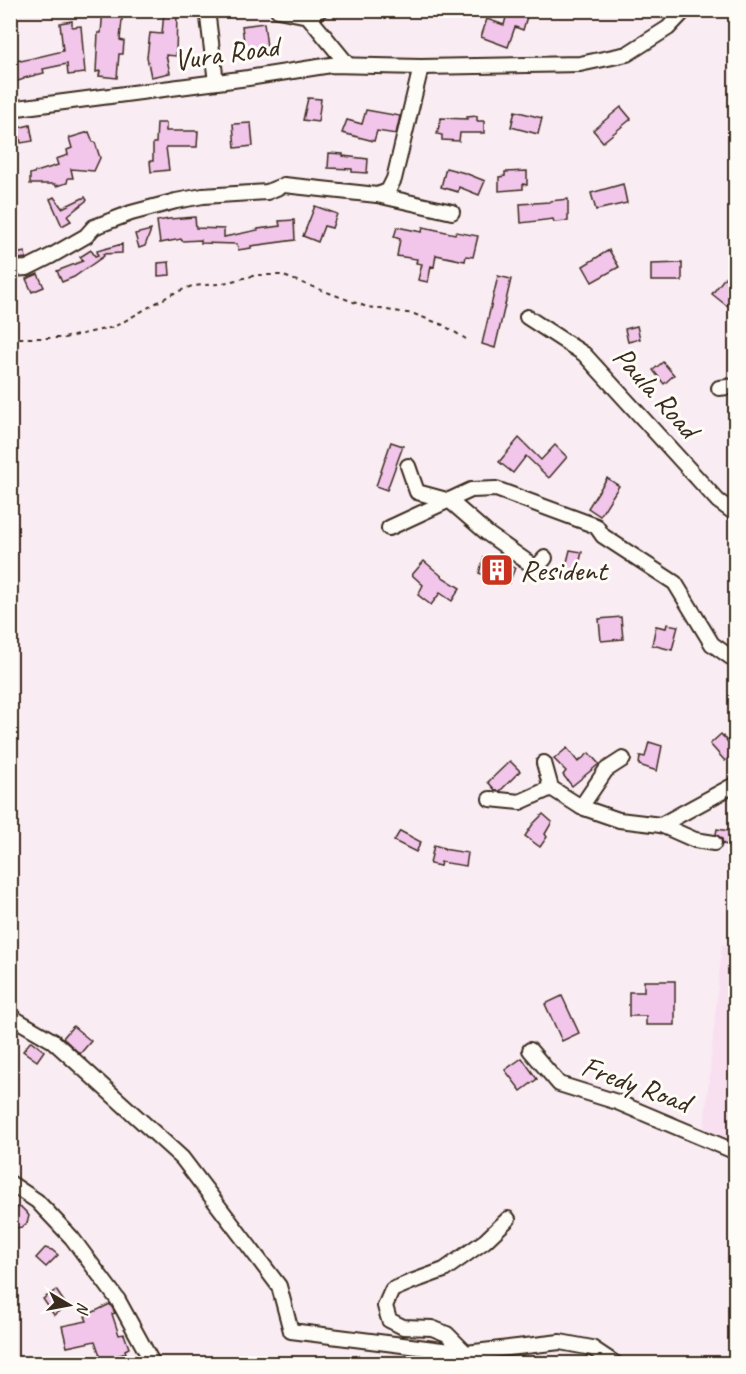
<svg xmlns="http://www.w3.org/2000/svg" width="746" height="1374" viewBox="0 0 746 1374" font-family="Caveat,sans-serif">
  <style>
    .built { fill: #f8e0f0 }
    .building { fill: #f2c5ea; stroke: #3b2a1e; stroke-width: 1.5 }
    .lines { fill: none; stroke-linecap: round; stroke-linejoin: round }
    .minor-casing { stroke: #3b2a1e; stroke-width: 18 }
    .path { stroke: #3b2a1e; stroke-width: 2; stroke-dasharray: 4.5 4.5; stroke-linecap: butt }
    .minor { stroke: #fdfcf7; stroke-width: 14 }
    .labels { text-anchor: middle; stroke-width: 6; stroke-linejoin: round; paint-order: stroke }
    .street-label { font-size: 30px; fill: #3b2a1e; stroke: #fdfcf7 }
    .poi-label { font-size: 30px; fill: #3b2a1e; stroke: #fdfcf7; text-anchor: start }
  </style>
  <rect width="100%" height="100%" fill="#faecf3"/>
  <filter id="ink" filterUnits="userSpaceOnUse"><feTurbulence type="fractalNoise" baseFrequency=".0167" numOctaves="2"/><feDisplacementMap in="SourceGraphic" scale="12" xChannelSelector="R" yChannelSelector="G"/><feConvolveMatrix kernelMatrix="1 2 1 2 8 2 1 2 1" color-interpolation-filters="sRGB"/></filter>
  <g filter="url(#ink)">
    <!-- built -->
    <polygon class="built" points="722,944 735,948 735,1142 704,1129"/>
    <!-- building -->
    <g class="building">
      <polygon points="103,10 123,10 120,40 124,41 123,54 119,54 117,78 99,76 100,71 96,72 98,33 101,33"/>
      <polygon points="508,10 529,10 523,30 515,27 508,47 481,37 487,19 504,25"/>
      <polygon points="164,12 177,13 176,56 166,55 170,73 151,77 147,57 150,33 162,34"/>
      <polygon points="72,21 72,27 81,26 85,73 68,75 67,64 43,69 44,73 24,78 24,79 15,82 13,74 10,75 10,62 20,60 21,61 63,51 60,23"/>
      <polygon points="264,23 267,47 245,50 242,26"/>
      <polygon points="308,98 321,99 318,122 303,120"/>
      <polygon points="621,107 631,119 603,142 593,130"/>
      <polygon points="366,110 400,116 396,134 377,131 374,141 342,133 347,120 362,124"/>
      <polygon points="515,111 542,118 538,134 511,127"/>
      <polygon points="477,116 477,121 484,121 484,133 460,133 459,141 442,140 442,135 437,134 441,118 467,119 467,117"/>
      <polygon points="157,123 166,123 166,131 198,131 197,147 166,147 169,170 151,172 150,161 153,161 153,143 156,143"/>
      <polygon points="251,123 253,146 235,148 233,124"/>
      <polygon points="30,125 33,141 21,143 18,128"/>
      <polygon points="89,132 93,142 95,142 100,158 94,171 71,169 73,178 68,178 67,183 56,186 55,184 30,184 30,174 58,165 56,159 68,155 67,150 72,148 69,138"/>
      <polygon points="329,153 343,154 343,156 368,159 367,173 352,172 352,169 328,168"/>
      <polygon points="446,168 465,173 485,181 479,195 459,187 458,192 441,187"/>
      <polygon points="527,171 527,185 523,184 523,189 499,191 499,177 505,176 505,172"/>
      <polygon points="623,184 627,203 596,210 591,193"/>
      <polygon points="54,197 62,208 85,197 87,200 67,216 71,221 62,226 50,199"/>
      <polygon points="568,199 568,221 554,222 553,219 521,223 520,204 549,202 550,201"/>
      <polygon points="315,206 337,214 332,228 324,226 318,242 303,236"/>
      <polygon points="195,217 196,228 224,229 224,237 258,230 258,229 280,226 279,221 294,220 295,240 251,246 251,248 238,250 237,244 201,243 201,240 182,241 181,239 160,243 157,221 169,219"/>
      <polygon points="397,227 422,232 423,227 455,234 456,232 478,236 473,257 466,256 465,261 436,255 434,267 431,266 428,282 418,280 422,264 416,263 417,259 397,256 400,239 394,237"/>
      <polygon points="151,230 145,246 139,248 135,234"/>
      <polygon points="122,244 122,253 103,254 104,256 74,277 62,282 57,271 83,261 80,257 91,250 95,256 98,255 97,251"/>
      <polygon points="609,250 619,267 592,282 583,266"/>
      <polygon points="25,252 26,258 10,260 10,255"/>
      <polygon points="169,262 170,275 158,276 158,263"/>
      <polygon points="682,263 682,281 651,281 651,264"/>
      <polygon points="38,274 44,287 32,292 26,279"/>
      <polygon points="498,276 511,279 495,348 482,344"/>
      <polygon points="726,276 735,284 735,295 727,306 712,294"/>
      <polygon points="637,326 640,339 628,342 625,329"/>
      <polygon points="663,362 674,375 664,384 653,370"/>
      <polygon points="519,438 541,460 555,445 567,457 549,478 526,456 513,473 499,462"/>
      <polygon points="391,442 403,446 387,490 376,486"/>
      <polygon points="607,478 619,486 600,516 588,508"/>
      <polygon points="570,550 582,552 575,581 563,578"/>
      <polygon points="484,557 515,568 509,583 501,580 499,585 491,582 492,578 479,573"/>
      <polygon points="424,561 444,578 460,588 452,601 440,593 431,605 418,595 423,585 412,575"/>
      <polygon points="621,617 623,639 601,641 599,619"/>
      <polygon points="667,624 678,626 672,650 652,645 656,626 666,628"/>
      <polygon points="721,734 735,750 735,752 725,761 710,744"/>
      <polygon points="649,742 662,746 657,771 639,765 640,756 645,757"/>
      <polygon points="567,748 578,762 589,753 599,764 572,786 563,775 566,771 554,759"/>
      <polygon points="510,761 520,771 500,791 496,791 488,782"/>
      <polygon points="543,814 552,822 545,834 547,837 540,847 525,836 533,824"/>
      <polygon points="717,829 735,832 735,846 723,844 722,839 716,834"/>
      <polygon points="400,831 421,842 416,852 394,841"/>
      <polygon points="434,845 444,848 443,849 468,853 466,866 441,862 440,866 430,864"/>
      <polygon points="644,981 675,981 675,1025 646,1025 646,1016 629,1016 629,992 644,992"/>
      <polygon points="562,996 579,1033 562,1041 545,1004"/>
      <polygon points="73,1026 91,1041 80,1054 63,1038"/>
      <polygon points="31,1041 44,1051 37,1061 23,1051"/>
      <polygon points="522,1058 537,1079 521,1091 505,1070"/>
      <polygon points="16,1207 22,1208 27,1213 29,1216 27,1223 22,1227 15,1228 10,1225 10,1209"/>
      <polygon points="45,1248 52,1250 58,1255 46,1267 36,1258"/>
      <polygon points="56,1290 67,1306 54,1315 43,1299"/>
      <polygon points="110,1304 115,1313 112,1314 119,1335 124,1334 129,1348 125,1350 126,1353 102,1361 95,1341 67,1347 62,1326 87,1321 85,1316"/>
    </g>
    <g class="lines">
      <defs>
        <g id="minor">
          <polyline points="207,10 216,82"/>
          <polyline points="278,10 308,16 320,10"/>
          <polyline points="308,16 348,65"/>
          <polyline points="10,109 248,78 331,65 421,67 580,64 627,54 668,28 685,10"/>
          <polyline points="377,195 452,212"/>
          <polyline points="10,269 27,268 51,256 86,236 94,227 131,213 176,201 203,196 267,192 284,185 377,195 388,191 394,179 421,67"/>
          <polyline points="527,317 584,354 718,501 736,514"/>
          <polyline points="719,388 736,386"/>
          <polyline points="408,466 417,492 450,501 488,534 536,568 545,558"/>
          <polyline points="389,528 471,490 496,489 596,526 603,536 675,583 712,644 736,661"/>
          <polyline points="544,763 551,788 581,807 619,820 661,825 736,784"/>
          <polyline points="490,799 520,802 551,788"/>
          <polyline points="581,807 606,770 623,759"/>
          <polyline points="661,825 695,840 714,843"/>
          <polyline points="10,1016 53,1041 182,1158 279,1286 291,1331 466,1353 560,1342 592,1348 616,1364"/>
          <polyline points="530,1050 559,1084 617,1102 736,1152"/>
          <polyline points="10,1183 37,1201 72,1238 118,1300 153,1364"/>
          <polyline points="466,1353 447,1334 432,1328 403,1327 389,1320 385,1306 392,1290 411,1282 444,1270 485,1241 508,1219"/>
        </g>
      </defs>
      <!-- minor casing -->
      <use href="#minor" class="minor-casing"/>
      <!-- path -->
      <polyline class="path" points="10,340 19,338 64,338 114,327 172,294 192,286 219,284 257,275 281,275 367,307 414,314 443,325 466,339"/>
      <!-- minor -->
      <use href="#minor" class="minor"/>
    </g>
  </g>
  <!-- icons -->
  <defs>
    <symbol id="building-square" viewBox="-11 -11 22 22"><rect x="-9" y="-9" width="18" height="18" rx="4" fill="#c8321e" stroke="#fdfcf7"/><path d="M-4-6H4V6H1V3H-1V6H-4ZM-2.5-4.3h1.7v1.8h-1.7ZM.8-4.3h1.7v1.8H.8ZM-2.5-1h1.7V.8h-1.7ZM.8-1h1.7V.8H.8Z" fill="#fff"/></symbol>
  </defs>
  <g fill-rule="evenodd">
    <use href="#building-square" x="478" y="551" width="38" height="38"/>
  </g>
  <g class="labels">
    <!-- street labels -->
    <g class="street-label">
      <text transform="translate(226 53) rotate(-8)" y="10">Vura Road</text>
      <text transform="translate(656 392) rotate(48)" y="10">Paula Road</text>
      <text transform="translate(636 1084) rotate(20)" y="10">Fredy Road</text>
    </g>
    <!-- poi labels -->
    <g class="poi-label">
      <text x="520" y="580">Resident</text>
    </g>
  </g>
  <!-- margin -->
  <rect width="746" height="1374" fill="none" stroke="#fdfcf7" stroke-width="36"/>
  <rect x="18" y="18" width="710" height="1338" fill="none" stroke="#3b2a1e" stroke-width="2" filter="url(#ink)"/>
  <!-- north arrow -->
  <g transform="translate(69 1305) rotate(100)" stroke="#fdfcf7" stroke-width="4.5" paint-order="stroke">
  <path d="M0-4.5L10 22L0 15L-10 22Z" fill="#3b2a1e"/>
  <text y="-9" font-size="16" font-weight="bold" text-anchor="middle" fill="#3b2a1e">N</text>
  </g>
</svg>
